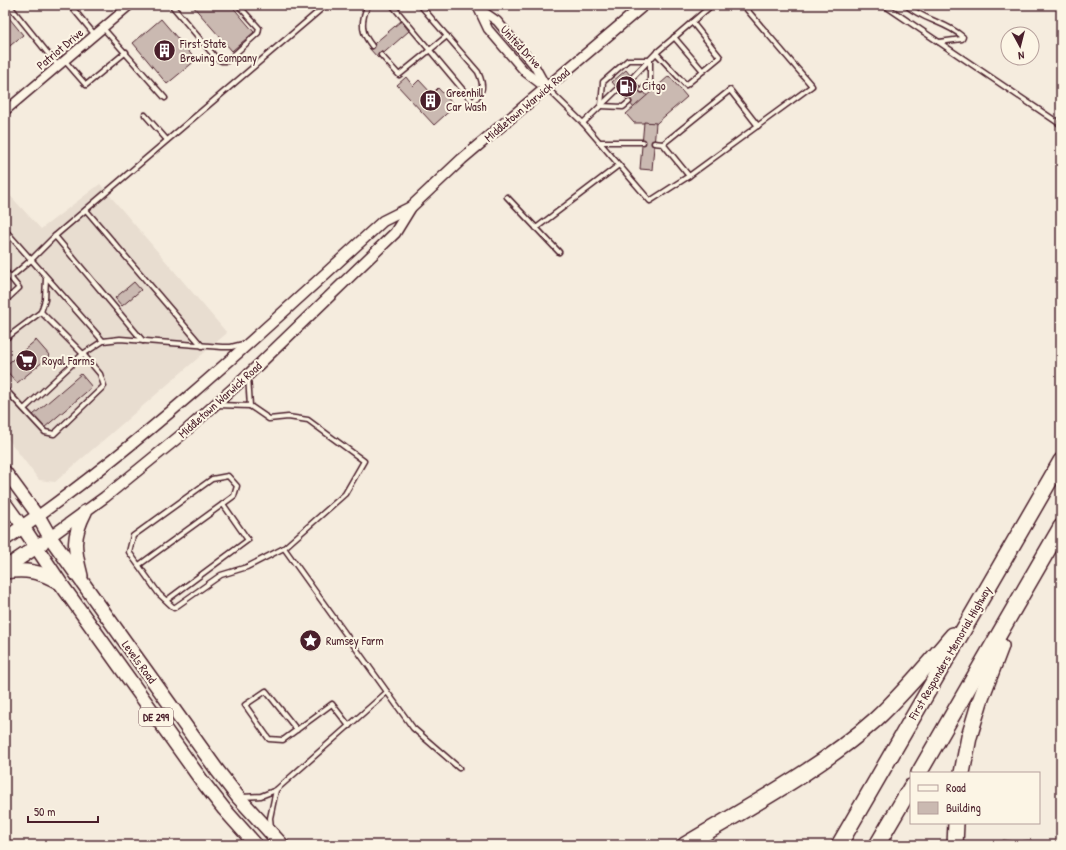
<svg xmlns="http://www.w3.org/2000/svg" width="1066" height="850" viewBox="0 0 1066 850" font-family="'Patrick Hand',sans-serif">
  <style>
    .built { fill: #e8ddd0 }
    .water { fill: #b8a39e; stroke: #8c6e70 }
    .building { fill: #cab9b1; stroke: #4a1f2b }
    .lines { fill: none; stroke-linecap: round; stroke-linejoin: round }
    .service-casing { stroke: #4a1f2b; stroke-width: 7 }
    .minor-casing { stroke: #4a1f2b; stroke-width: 11 }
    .tertiary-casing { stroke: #4a1f2b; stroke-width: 13 }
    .secondary-casing { stroke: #4a1f2b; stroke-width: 14 }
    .primary-casing { stroke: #4a1f2b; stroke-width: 16 }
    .motorway-casing { stroke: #4a1f2b; stroke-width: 18 }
    .service { stroke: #fcf5e5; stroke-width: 4 }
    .minor { stroke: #fcf5e5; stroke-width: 8 }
    .tertiary { stroke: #fcf5e5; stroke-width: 10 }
    .secondary { stroke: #fcf5e5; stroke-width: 11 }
    .primary { stroke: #fcf5e5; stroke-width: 13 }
    .motorway { stroke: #fcf5e5; stroke-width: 15 }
    .labels { text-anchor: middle; stroke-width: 4; stroke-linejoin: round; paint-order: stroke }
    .shield { fill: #fcf5e5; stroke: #7f5f63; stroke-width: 1 }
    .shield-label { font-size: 11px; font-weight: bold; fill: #4a1f2b }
    .poi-label { font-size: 12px; fill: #4a1f2b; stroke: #fcf5e5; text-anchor: start }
    .street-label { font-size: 12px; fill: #4a1f2b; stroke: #fcf5e5 }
  </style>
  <rect width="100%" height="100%" fill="#f5ecde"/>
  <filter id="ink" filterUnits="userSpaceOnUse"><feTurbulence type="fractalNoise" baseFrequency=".025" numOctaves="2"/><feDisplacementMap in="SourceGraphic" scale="8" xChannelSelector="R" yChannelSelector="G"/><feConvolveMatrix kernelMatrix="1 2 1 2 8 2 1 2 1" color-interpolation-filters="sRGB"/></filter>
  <g filter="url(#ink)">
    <!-- built -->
    <polygon class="built" points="100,184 227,333 55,482 39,480 5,435 5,190 41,229"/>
    <!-- water -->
    <path class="water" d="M1003,840C1008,840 1012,842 1017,842C1023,842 1026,839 1032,841L1033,845H1000Z"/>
    <!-- building -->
    <g class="building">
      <polygon points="192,5 231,5 254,32 232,51"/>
      <polygon points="5,13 23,35 5,50"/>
      <polygon points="161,19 196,60 167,84 133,43"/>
      <polygon points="401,21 409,31 378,58 369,48"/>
      <polygon points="626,70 648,97 634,108 612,82"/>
      <polygon points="669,76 687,97 651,128 648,123 634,123 626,114"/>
      <polygon points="406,77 413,86 419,80 432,94 438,88 455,106 434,125 397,85"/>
      <polygon points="644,122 656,123 652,170 640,169"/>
      <polygon points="134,282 141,290 122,306 115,298"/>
      <polygon points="36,340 50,356 17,383 5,369 5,366"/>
      <polygon points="81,374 92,387 44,428 33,415"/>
    </g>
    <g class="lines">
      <defs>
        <g id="service">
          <polyline points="9,5 58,66"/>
          <polyline points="70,5 95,35"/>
          <polyline points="174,5 173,7 216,58 222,61 227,61 258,33 259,28 238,5"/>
          <path d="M369,5C366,8 365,12 364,16C361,28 364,36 372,46"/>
          <path d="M392,5L473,102C483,91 485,87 478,72L420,5"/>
          <polyline points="884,5 1060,124"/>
          <path d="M906,5C922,20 947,22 963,37L962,39L939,42"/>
          <polyline points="103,28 165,98"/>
          <polyline points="674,37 703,71 720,57 692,22"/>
          <polyline points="656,53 686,85 703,71"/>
          <polyline points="381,55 399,75 447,36"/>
          <polyline points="65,61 86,85 126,52"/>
          <polyline points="632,78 656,53 712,5"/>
          <polyline points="547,88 583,123 650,201 689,176 812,86 743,5"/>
          <polyline points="629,102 623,107 601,106 603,82 628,60 650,60 650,82 642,90"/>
          <polyline points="145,115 167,140"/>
          <polyline points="583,123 618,89"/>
          <polyline points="599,142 643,142"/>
          <polyline points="654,143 663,144 730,90 758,126"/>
          <polyline points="663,144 689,176"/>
          <polyline points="507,197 559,252"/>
          <polyline points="86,210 202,346"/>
          <polyline points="536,228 619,165"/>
          <polyline points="5,230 103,341"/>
          <polyline points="55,236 143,341"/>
          <polyline points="5,271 19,288 5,301"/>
          <polyline points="11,277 31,260 55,236 326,5"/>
          <polyline points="5,339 41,312 45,300 46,278"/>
          <polyline points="5,389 45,432 54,434 104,386 100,374 83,354 41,312"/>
          <polyline points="217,405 250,406 248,376"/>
          <polyline points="250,406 269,419 288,417 308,420 364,461 345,494 284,548 413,728 459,768"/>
          <polyline points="24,409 83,354 103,341 120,339 222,347 231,347 243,344"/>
          <polyline points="139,565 234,496 237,486 228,476 212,479 133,536 129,552 159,594 174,608 221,575 247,567 284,548"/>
          <polyline points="167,600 248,540 223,504"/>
          <polyline points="297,730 266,691 245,705 269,739 283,740 332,704 349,726"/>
          <polyline points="242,797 261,796 276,790 387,692"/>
          <polyline points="271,827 270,818 276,790"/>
        </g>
        <g id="minor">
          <polyline points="476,5 479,10 488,29 525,72 546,88"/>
          <polyline points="481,10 497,21 534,65 545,85"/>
          <polyline points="5,111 130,5"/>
        </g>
        <g id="tertiary">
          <path d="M38,516C162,427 271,323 383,221L411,207"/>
          <polyline points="50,537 105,497 180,436 248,375 395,233 411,207 462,159 644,5"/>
        </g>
        <g id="secondary">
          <polyline points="5,471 38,516"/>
          <polyline points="5,502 23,527"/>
        </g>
        <g id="primary">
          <polyline points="23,527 61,584 202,781 224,809 256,845"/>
          <polyline points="5,539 38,516 50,537 217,770 238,797 282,845"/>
          <polyline points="5,568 42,543"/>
          <path d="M5,572C25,569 40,571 58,582"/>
          <path d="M81,576C74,549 72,537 85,512"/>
        </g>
        <g id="motorway">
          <polyline points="919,773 1061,527"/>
          <polyline points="962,773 969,737 980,701 1001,646"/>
          <path d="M685,845C748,807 820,769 875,720C903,694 928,664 953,635"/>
          <polyline points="839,845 1061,461"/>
          <polyline points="877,845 911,787"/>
          <polyline points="955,845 956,823"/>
        </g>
      </defs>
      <!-- service casing -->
      <use href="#service" class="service-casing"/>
      <!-- minor casing -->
      <use href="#minor" class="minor-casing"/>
      <!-- tertiary casing -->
      <use href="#tertiary" class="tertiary-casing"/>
      <!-- secondary casing -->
      <use href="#secondary" class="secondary-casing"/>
      <!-- primary casing -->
      <use href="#primary" class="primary-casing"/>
      <!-- motorway casing -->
      <use href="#motorway" class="motorway-casing"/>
      <!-- service -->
      <use href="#service" class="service"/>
      <!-- minor -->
      <use href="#minor" class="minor"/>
      <!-- tertiary -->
      <use href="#tertiary" class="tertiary"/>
      <!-- secondary -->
      <use href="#secondary" class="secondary"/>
      <!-- primary -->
      <use href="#primary" class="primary"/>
      <!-- motorway -->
      <use href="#motorway" class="motorway"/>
    </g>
  </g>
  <!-- icons -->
  <defs>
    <symbol id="building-disc" viewBox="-11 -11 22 22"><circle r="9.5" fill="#4a1f2b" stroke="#fcf5e5"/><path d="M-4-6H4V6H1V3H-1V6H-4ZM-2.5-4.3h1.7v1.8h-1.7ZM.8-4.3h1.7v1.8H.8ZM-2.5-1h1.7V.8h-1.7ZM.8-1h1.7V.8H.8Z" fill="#fff"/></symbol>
    <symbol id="fuel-disc" viewBox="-11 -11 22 22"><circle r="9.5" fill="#4a1f2b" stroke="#fcf5e5"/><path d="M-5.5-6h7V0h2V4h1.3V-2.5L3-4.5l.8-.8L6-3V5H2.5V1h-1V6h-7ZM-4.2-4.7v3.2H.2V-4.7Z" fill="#fff"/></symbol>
    <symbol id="supermarket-disc" viewBox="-11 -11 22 22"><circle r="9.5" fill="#4a1f2b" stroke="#fcf5e5"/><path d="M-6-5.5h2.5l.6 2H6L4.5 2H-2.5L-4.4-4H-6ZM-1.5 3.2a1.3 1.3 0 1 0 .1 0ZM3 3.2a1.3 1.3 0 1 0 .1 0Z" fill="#fff"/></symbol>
    <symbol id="sight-disc" viewBox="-11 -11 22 22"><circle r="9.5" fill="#4a1f2b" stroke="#fcf5e5"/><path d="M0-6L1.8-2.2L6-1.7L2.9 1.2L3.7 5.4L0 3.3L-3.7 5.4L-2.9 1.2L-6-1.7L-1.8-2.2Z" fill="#fff"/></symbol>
  </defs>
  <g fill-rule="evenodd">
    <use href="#building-disc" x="152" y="38" width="25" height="25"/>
    <use href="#fuel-disc" x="614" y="74" width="25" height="25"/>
    <use href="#building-disc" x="418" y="88" width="25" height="25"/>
    <use href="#supermarket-disc" x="14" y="348" width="25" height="25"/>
    <use href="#sight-disc" x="298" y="628" width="25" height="25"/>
  </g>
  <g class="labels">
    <!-- shield labels -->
    <rect class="shield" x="139" y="708" width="34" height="18" rx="3"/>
    <g class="shield-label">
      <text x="156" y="721">DE 299</text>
    </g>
    <!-- poi labels -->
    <g class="poi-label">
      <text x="180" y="48">First State<tspan x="180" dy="14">Brewing Company</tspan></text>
      <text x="642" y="90">Citgo</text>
      <text x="446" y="97">Greenhill<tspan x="446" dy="14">Car Wash</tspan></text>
      <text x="42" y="365">Royal Farms</text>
      <text x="326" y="645">Rumsey Farm</text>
    </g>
    <!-- street labels -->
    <g class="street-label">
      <text transform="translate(521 47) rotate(47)" y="4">United Drive</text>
      <text transform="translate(60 49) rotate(-40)" y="4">Patriot Drive</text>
      <text transform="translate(527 105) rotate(-40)" y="4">Middletown Warwick Road</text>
      <text transform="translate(220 400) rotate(-42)" y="4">Middletown Warwick Road</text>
      <text transform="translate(950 653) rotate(-60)" y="4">First Responders Memorial Highway</text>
      <text transform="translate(139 662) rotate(54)" y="4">Levels Road</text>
    </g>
  </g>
  <!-- margin -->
  <rect width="1066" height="850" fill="none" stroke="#fcf5e5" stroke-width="20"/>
  <rect x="10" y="10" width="1046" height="830" fill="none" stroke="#4a1f2b" stroke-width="1.5" filter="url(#ink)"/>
  <!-- legend -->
  <rect x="910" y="772" width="130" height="52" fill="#fcf5e5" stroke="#b59f9b"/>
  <rect x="918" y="785" width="20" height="6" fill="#fcf5e5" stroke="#b59f9b"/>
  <text x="946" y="792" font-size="12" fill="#4a1f2b">Road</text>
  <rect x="918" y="802" width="20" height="12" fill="#cab9b1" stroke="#b59f9b"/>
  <text x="946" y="812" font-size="12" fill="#4a1f2b">Building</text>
  <!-- north arrow -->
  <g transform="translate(1020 46) rotate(173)"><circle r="19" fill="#fcf5e5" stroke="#b59f9b"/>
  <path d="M0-3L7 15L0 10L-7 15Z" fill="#4a1f2b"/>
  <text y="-6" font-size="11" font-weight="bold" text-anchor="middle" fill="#4a1f2b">N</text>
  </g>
  <!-- scale -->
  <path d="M28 816v6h70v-6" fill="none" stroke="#4a1f2b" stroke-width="2"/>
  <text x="34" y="816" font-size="12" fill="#4a1f2b" stroke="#fcf5e5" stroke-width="3" paint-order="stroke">50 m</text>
</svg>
